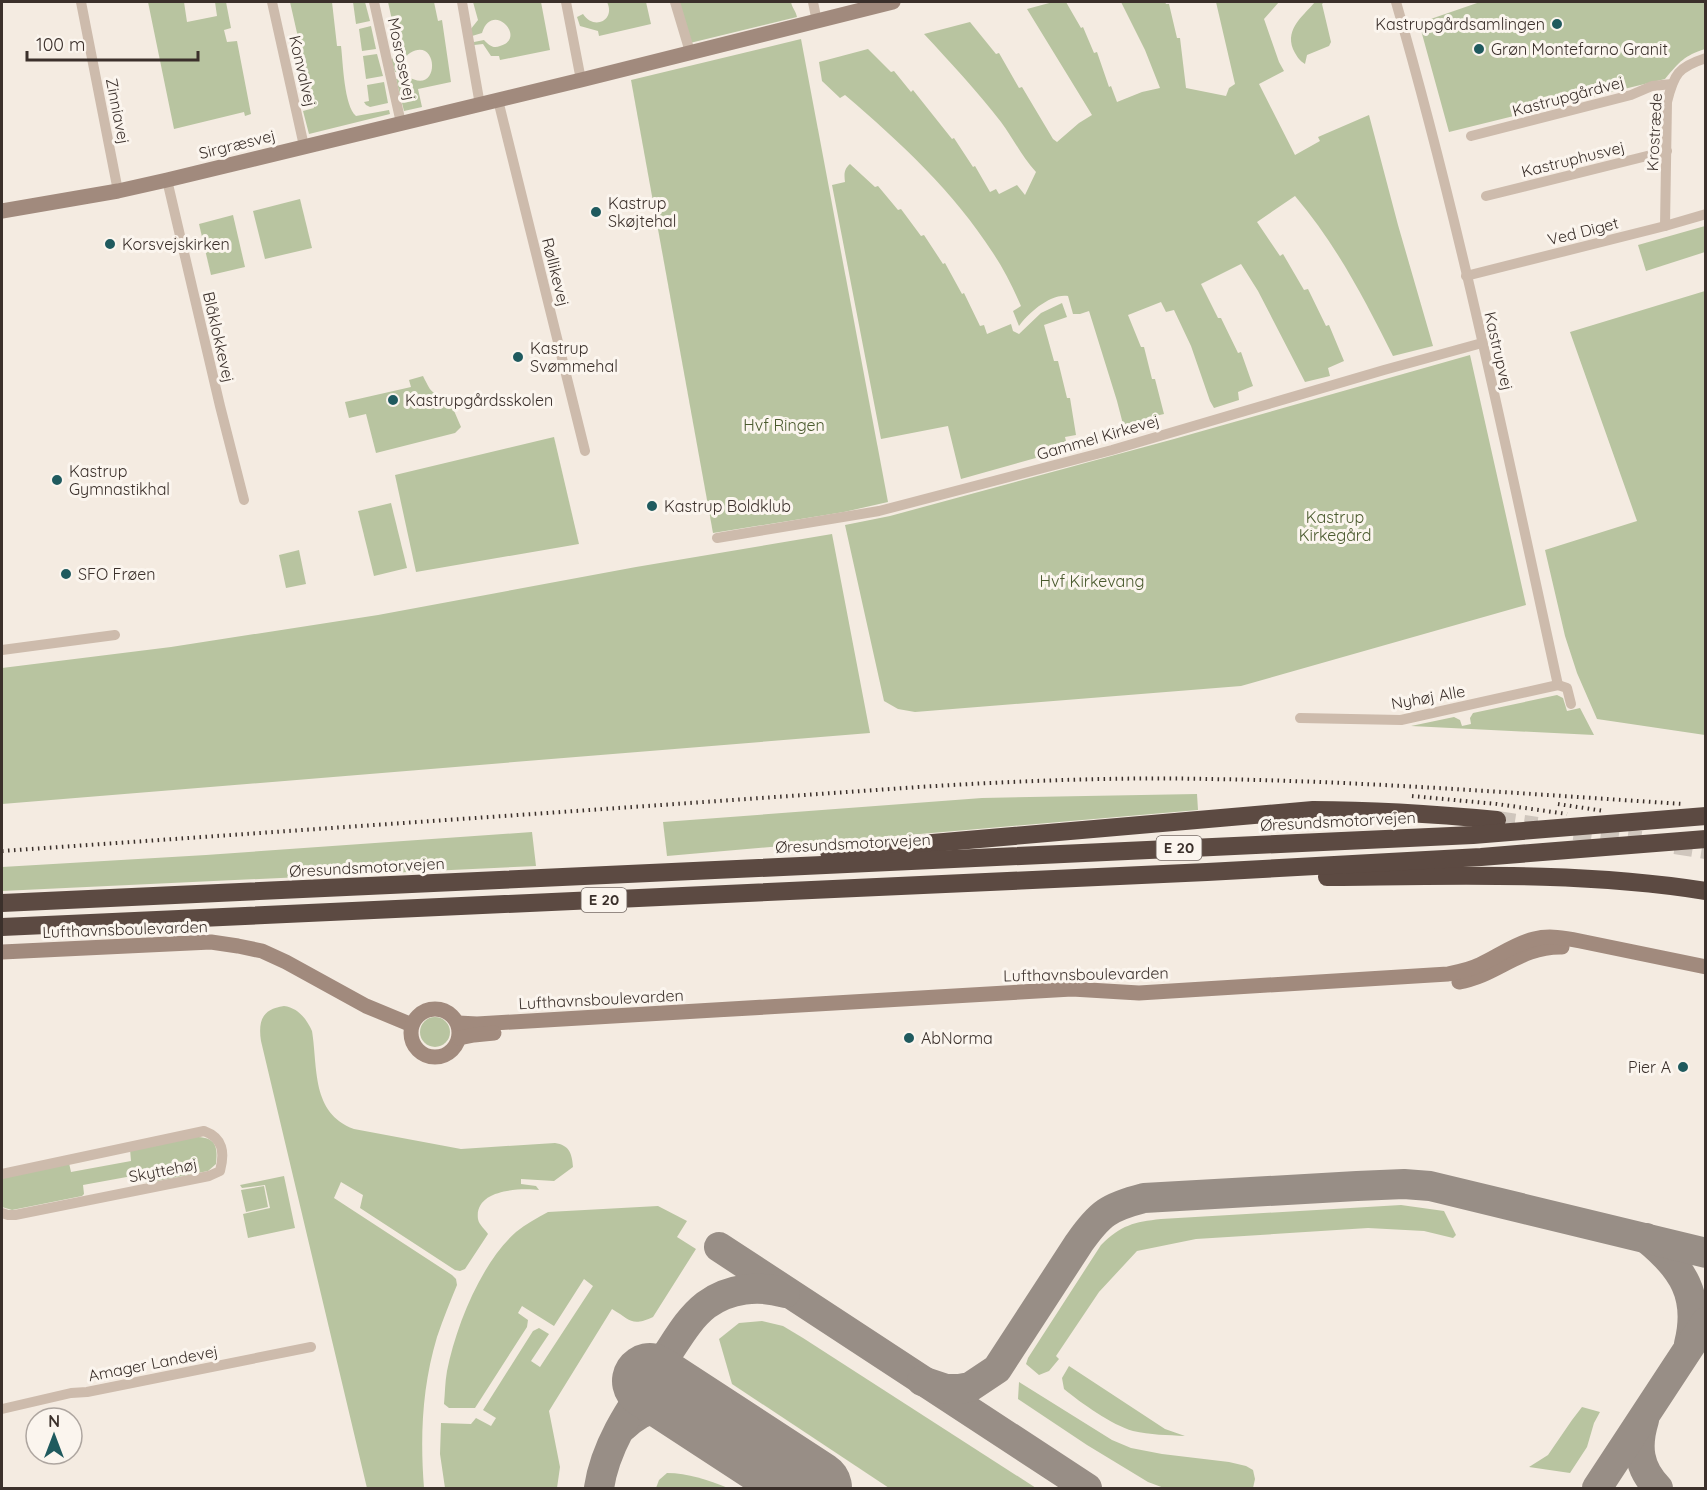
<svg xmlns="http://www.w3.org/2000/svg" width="1707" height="1490" viewBox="0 0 1707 1490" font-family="Quicksand,sans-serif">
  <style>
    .green { fill: #b8c4a0 }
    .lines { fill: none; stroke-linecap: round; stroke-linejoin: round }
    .taxiway { stroke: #988e86; stroke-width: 30 }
    .runway { stroke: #988e86; stroke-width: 76 }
    .highway-tunnel { stroke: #cfc6bd; stroke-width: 18; stroke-dasharray: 18 9; stroke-linecap: butt }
    .street { stroke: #cdbbac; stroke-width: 10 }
    .secondary { stroke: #a18a7d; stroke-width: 15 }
    .highway { stroke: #5c4a42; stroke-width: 18 }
    .rail { stroke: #3b302b; stroke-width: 4; stroke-dasharray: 1.5 4.5; stroke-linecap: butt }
    .poi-dot { fill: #1f5a5e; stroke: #fbf5ee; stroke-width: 2 }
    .labels { text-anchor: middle; stroke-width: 6; stroke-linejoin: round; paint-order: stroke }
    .shield { fill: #fbf5ee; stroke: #756b66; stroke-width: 1.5 }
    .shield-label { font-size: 15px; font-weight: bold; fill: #3b302b }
    .poi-label { font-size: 16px; fill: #3b302b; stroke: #fbf5ee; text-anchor: start }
    .street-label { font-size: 16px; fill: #3b302b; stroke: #fbf5ee }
    .park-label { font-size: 16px; fill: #4a5a2e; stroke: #fbf5ee }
  </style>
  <rect width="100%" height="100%" fill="#f4ebe1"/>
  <!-- green -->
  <g class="green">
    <polygon points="148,2 184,2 187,22 217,16 215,2 226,2 231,28 224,30 227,42 237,41 251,114 245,116 244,112 174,129"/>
    <path d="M290,2H332L337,46H341C343,62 344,106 356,116L389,110L390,114L309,134L303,111L314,108Z"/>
    <polygon points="353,2 365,2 370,21 356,24"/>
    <path d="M388,2H434L438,21L442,20L451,82L418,89L422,107L404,111L396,79L407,76C441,98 439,35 410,53C404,57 403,63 404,70L395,72L391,60L399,52Z"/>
    <path d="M473,2H541L550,50L500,60L499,56H491L483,44L474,45V42L484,40C489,45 493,49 500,46C528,38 492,0 482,33L472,36L470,30L478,20Z"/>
    <path d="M607,2H646L651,24L599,36L598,31L580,26L577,17L583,14C594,31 616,20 607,2Z"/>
    <path d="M678,2H791C792,8 796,11 797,17L690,43Z"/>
    <path d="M1053,2H1066L1081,28L1083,27L1094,53L1097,52L1109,87L1111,86L1117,102L1142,92L1160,88L1145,50L1121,2H1165L1166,4H1169L1177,38H1180L1186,88L1226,96L1229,88L1235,84L1216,2H1279L1264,19L1279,62L1284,71L1259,84L1295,155L1320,141L1318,137L1369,115L1398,225L1433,346L1393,356C1365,300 1336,244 1295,196L1257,222L1280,256L1283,254L1304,290L1308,289L1326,326L1329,325L1344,361L1328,368L1330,376L1305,382L1258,291L1241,264L1201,284L1218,318H1221L1238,353L1241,352L1253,386L1238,392L1239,400L1214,408L1210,401L1191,346L1174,310L1166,312L1161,302L1128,315L1141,347H1144L1152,379H1155L1164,414L1151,417L1153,422L1124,428L1117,401L1089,311L1080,314H1073L1068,296C1051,293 1028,313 1019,326L1013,311L1021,306C1013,288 1004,269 993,253C954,192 900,142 845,95L840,98L822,81L819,62L868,49L891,72L894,71L911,92L913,90L952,139L954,138L973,167L975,166L990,192L996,189L999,194L1017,185L1025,195L1036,172C1022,157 1013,138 1001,122C977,91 951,63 924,34L970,22L996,54L999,53L1019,88L1022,87L1053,139L1057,142L1079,123L1092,115L1027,9Z"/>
    <path d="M1315,2H1324L1322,4L1331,42L1329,46L1307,55L1305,64C1300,61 1298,58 1295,53C1283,31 1301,18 1315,2Z"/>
    <path d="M1480,2H1705V49C1684,56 1680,61 1665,79L1449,132L1419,23Z"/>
    <polygon points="371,26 376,49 362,51 359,29"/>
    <polygon points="801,39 888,502 844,512 713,533 631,80"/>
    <polygon points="377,54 383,76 366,79 363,56"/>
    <polygon points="384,82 388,103 370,107 366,105 364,102 369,101 367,85"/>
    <path d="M850,164L875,187L878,186L898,210L901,209L921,236L924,235L943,264L945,263L962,294L964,293L980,326L984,325L987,334L1011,324L1013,331L1019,334L1041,313L1062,303L1067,317L1044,325L1054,361H1058L1067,398H1070L1076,435L1065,437L1068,449L961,479L948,426L881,439L832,185L845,182C844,174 844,169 850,164Z"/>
    <polygon points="300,199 312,248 265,259 253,211"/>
    <polygon points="233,215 245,267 211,275 199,224"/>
    <polygon points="1705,226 1705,252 1646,271 1638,245"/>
    <polygon points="1705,291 1706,291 1705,735 1597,719 1577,673 1565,636 1545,550 1637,521 1570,332"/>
    <polygon points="1470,355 1526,605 1241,686 915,712 898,709 884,701 845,525 890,516 1174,439"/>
    <path d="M423,376C433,396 430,390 449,399L461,427L455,433L376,453L366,414L349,418L345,402L411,387L409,380Z"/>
    <polygon points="554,437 579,544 416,572 395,475"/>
    <polygon points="391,503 407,568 374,576 358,511"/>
    <polygon points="832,534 870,733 2,804 2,668 171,647 378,615 636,567"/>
    <polygon points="299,550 306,584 286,588 279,555"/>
    <polygon points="1557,695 1563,698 1567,711 1580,708 1594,735 1411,726 1454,717 1460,720 1462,726 1471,724 1470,718 1473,713"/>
    <polygon points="1197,794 1198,810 667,856 663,822 982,798"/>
    <polygon points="532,832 536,866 2,891 2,867 206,855"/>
    <path d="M284,1006C298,1008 306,1018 312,1031C318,1068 311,1113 354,1129L461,1149L555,1143C569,1145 572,1153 573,1167L554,1181L521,1179V1184L536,1186L539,1190C520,1188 474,1189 478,1219C479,1225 485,1229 488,1234L465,1269L460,1271L455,1270L360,1208L363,1195L341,1182L334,1198L452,1275L456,1279L457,1285C450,1302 443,1319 437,1337C422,1387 420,1437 424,1488H367L366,1484L261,1041C258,1021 262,1009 284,1006Z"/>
    <circle cx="435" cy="1032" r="15"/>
    <path d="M190,1137C212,1136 219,1141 216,1164L208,1171L147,1183L145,1182L143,1174L83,1185L84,1194L82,1196L12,1210L2,1207V1177L69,1163L71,1172L131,1161L130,1149Z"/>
    <polygon points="284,1176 295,1228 248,1238 243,1214 270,1208 265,1185 242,1188 240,1185"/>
    <polygon points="264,1186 268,1207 246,1212 241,1190"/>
    <path d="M1401,1205L1444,1211L1456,1235L1453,1238L1424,1231L1368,1228L1196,1239L1137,1251L1099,1292L1056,1356L1059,1359L1049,1371L1039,1375L1026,1364L1028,1358L1101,1245C1121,1225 1134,1222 1161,1219Z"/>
    <path d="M658,1206L687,1221L677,1237L696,1249L653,1317C631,1327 631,1320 612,1309L549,1411L560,1467L557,1488H445L440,1454L441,1423L471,1424L476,1418L491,1426L496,1418L483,1410L533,1331L539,1328L549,1334L531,1361L540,1367L593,1286L584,1279L554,1326L522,1306L518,1313L528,1320L527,1327L475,1408H449L444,1404C445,1393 445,1382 447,1371C456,1326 481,1263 516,1232C526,1224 537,1218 548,1212Z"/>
    <polygon points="762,1321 783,1326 803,1338 1036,1488 889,1488 732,1384 719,1339 739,1323"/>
    <path d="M1069,1366L1165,1429L1185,1436C1168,1435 1150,1435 1133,1431C1112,1425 1081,1403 1064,1389L1062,1378Z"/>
    <polygon points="1019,1382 1112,1440 1131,1448 1162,1454 1229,1462 1246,1466 1253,1470 1255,1479 1253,1488 1164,1488 1148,1482 1087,1445 1018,1399"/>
    <polygon points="1582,1407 1600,1412 1594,1423 1587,1447 1570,1473 1529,1467 1548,1455 1572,1420"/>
    <path d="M667,1473C688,1473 708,1480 728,1488H656L659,1480Z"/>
  </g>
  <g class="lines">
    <!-- taxiway -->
    <g class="taxiway">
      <path d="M1646,1238C1683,1268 1701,1296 1689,1344"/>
      <polyline points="719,1247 1087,1488"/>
      <path d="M922,1381L946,1389H959L970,1387L997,1369L1079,1243C1100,1213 1109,1207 1144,1198L1357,1186L1404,1184L1430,1186L1706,1253"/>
      <path d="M1644,1420C1636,1446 1638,1468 1658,1488"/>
      <path d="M623,1427C648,1403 669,1403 700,1414"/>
      <path d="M599,1488C606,1440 638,1399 664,1359C677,1340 688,1319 706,1305C729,1288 759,1285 785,1293"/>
      <polyline points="1597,1488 1706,1322"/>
    </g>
    <!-- runway -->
    <polyline class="runway" points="650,1381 814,1488"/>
    <!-- highway-tunnel -->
    <g class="highway-tunnel">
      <polyline points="1497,820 1537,826"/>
      <polyline points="1574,831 1641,840"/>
      <polyline points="1675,845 1706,850"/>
    </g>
    <!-- street -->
    <g class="street">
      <polyline points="81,2 118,191"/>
      <polyline points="272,2 304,146"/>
      <polyline points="374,2 401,123"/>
      <polyline points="462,2 480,105"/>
      <polyline points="566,2 581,80"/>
      <polyline points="675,2 690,52"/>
      <polyline points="813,2 817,22"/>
      <path d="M1396,2C1461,227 1508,457 1558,685"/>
      <polyline points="498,100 585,451"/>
      <polyline points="1471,136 1631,95 1652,86 1672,84"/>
      <polyline points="167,180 220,406 244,500"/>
      <polyline points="1486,196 1667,151"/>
      <path d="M1665,226L1667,102C1674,74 1678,67 1706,58"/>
      <polyline points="1466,276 1665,226 1706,214"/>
      <polyline points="717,538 879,511 1112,450 1384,370 1482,343"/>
      <polyline points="2,650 115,635"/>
      <polyline points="1558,685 1567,688 1571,704"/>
      <polyline points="1300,718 1401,720 1558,685"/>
      <path d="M2,1174L204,1131C223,1138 225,1152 220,1171L209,1176L15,1215H8L2,1213"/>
      <polyline points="2,1409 71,1393 87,1392 311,1347"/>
    </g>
    <!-- secondary -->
    <g class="secondary">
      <polyline points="2,211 118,191 167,180 581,80 893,2"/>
      <polyline points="2,952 211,942 238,946 262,951 286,962 366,1006 412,1025"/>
      <path d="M1459,982C1497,976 1520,946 1562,947"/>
      <circle cx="435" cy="1033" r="24"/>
      <path d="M458,1023L477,1024L1072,989L1139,993L1448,974C1458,972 1469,970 1479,965C1497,957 1514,944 1534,939C1549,935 1565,938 1580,941L1706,967"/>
      <polyline points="459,1038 474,1035 494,1033"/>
    </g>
    <!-- highway -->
    <g class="highway">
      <path d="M829,852L1313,810C1375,810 1435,814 1497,820"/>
      <path d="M1327,877C1453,876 1581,871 1706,891"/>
      <polyline points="2,903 1473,835 1706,816"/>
      <polyline points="2,927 1207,872 1481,857 1706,839"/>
    </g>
    <!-- rail -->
    <g class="rail">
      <polyline points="1412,796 1497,804 1567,814"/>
      <polyline points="1558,804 1604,811"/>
      <path d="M2,851L919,787C1015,781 1112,777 1208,779C1367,781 1525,794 1684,804"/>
    </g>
  </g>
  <!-- markers -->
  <g class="poi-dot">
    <circle cx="1557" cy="24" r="6"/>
    <circle cx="1479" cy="49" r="6"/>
    <circle cx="596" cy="212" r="6"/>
    <circle cx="110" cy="244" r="6"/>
    <circle cx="518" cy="357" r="6"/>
    <circle cx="393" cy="400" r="6"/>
    <circle cx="57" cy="480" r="6"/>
    <circle cx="652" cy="506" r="6"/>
    <circle cx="66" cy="574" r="6"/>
    <circle cx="909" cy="1038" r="6"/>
    <circle cx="1683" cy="1067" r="6"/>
  </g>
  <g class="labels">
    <!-- shield labels -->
    <g class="shield">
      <rect x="1156.5" y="836" width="45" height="24" rx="4.5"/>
      <rect x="581.5" y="888" width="45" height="24" rx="4.5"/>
    </g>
    <g class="shield-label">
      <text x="1179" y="853">E 20</text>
      <text x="604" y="905">E 20</text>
    </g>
    <!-- poi labels -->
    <g class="poi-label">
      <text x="1545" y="30" text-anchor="end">Kastrupgårdsamlingen</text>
      <text x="1491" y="55">Grøn Montefarno Granit</text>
      <text x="608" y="209">Kastrup<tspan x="608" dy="18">Skøjtehal</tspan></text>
      <text x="122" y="250">Korsvejskirken</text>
      <text x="530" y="354">Kastrup<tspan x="530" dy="18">Svømmehal</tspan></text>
      <text x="405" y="406">Kastrupgårdsskolen</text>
      <text x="69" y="477">Kastrup<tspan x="69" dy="18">Gymnastikhal</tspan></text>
      <text x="664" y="512">Kastrup Boldklub</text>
      <text x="78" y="580">SFO Frøen</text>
      <text x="921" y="1044">AbNorma</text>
      <text x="1671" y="1073" text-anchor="end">Pier A</text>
    </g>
    <!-- street labels -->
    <g class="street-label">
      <text transform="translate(402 59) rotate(78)" y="6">Mosrosevej</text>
      <text transform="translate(303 71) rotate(77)" y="6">Konvalvej</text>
      <text transform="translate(1568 96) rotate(-15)" y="6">Kastrupgårdvej</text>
      <text transform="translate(118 111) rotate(79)" y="6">Zinniavej</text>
      <text transform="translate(1654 132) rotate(-87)" y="6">Krostræde</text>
      <text transform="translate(237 144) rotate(-14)" y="6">Sirgræsvej</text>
      <text transform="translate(1573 159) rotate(-14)" y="6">Kastruphusvej</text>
      <text transform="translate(1583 231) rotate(-14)" y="6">Ved Diget</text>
      <text transform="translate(556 272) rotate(76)" y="6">Røllikevej</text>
      <text transform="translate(219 337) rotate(77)" y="6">Blåklokkevej</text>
      <text transform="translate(1499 351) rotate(77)" y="6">Kastrupvej</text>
      <text transform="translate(1098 437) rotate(-16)" y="6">Gammel Kirkevej</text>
      <text transform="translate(1428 697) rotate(-10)" y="6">Nyhøj Alle</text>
      <text transform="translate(1338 821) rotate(-3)" y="6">Øresundsmotorvejen</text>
      <text transform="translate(853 843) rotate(-3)" y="6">Øresundsmotorvejen</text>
      <text transform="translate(367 867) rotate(-3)" y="6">Øresundsmotorvejen</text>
      <text transform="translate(125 929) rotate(-2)" y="6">Lufthavnsboulevarden</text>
      <text transform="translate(1086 974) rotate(-1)" y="6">Lufthavnsboulevarden</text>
      <text transform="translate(601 999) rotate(-3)" y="6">Lufthavnsboulevarden</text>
      <text transform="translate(163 1170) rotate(-11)" y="6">Skyttehøj</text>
      <text transform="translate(153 1363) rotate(-11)" y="6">Amager Landevej</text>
    </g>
    <!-- park labels -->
    <g class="park-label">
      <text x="784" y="431">Hvf Ringen</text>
      <text x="1335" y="523">Kastrup<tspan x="1335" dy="18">Kirkegård</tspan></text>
      <text x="1092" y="587">Hvf Kirkevang</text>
    </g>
  </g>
  <!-- border -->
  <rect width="1707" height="1490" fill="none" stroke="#3b302b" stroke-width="6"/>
  <!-- north arrow -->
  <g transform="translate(54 1436)"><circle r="28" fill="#fbf5ee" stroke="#aea6a0" stroke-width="1.5"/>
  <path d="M0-4.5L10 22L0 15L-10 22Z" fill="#1f5a5e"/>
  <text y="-9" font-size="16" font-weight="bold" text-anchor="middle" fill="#3b302b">N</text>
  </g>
  <!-- scale -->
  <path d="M27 51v9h171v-9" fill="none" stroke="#3b302b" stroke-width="3"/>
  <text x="36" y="51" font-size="18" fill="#3b302b" stroke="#fbf5ee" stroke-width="4.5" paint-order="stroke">100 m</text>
</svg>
